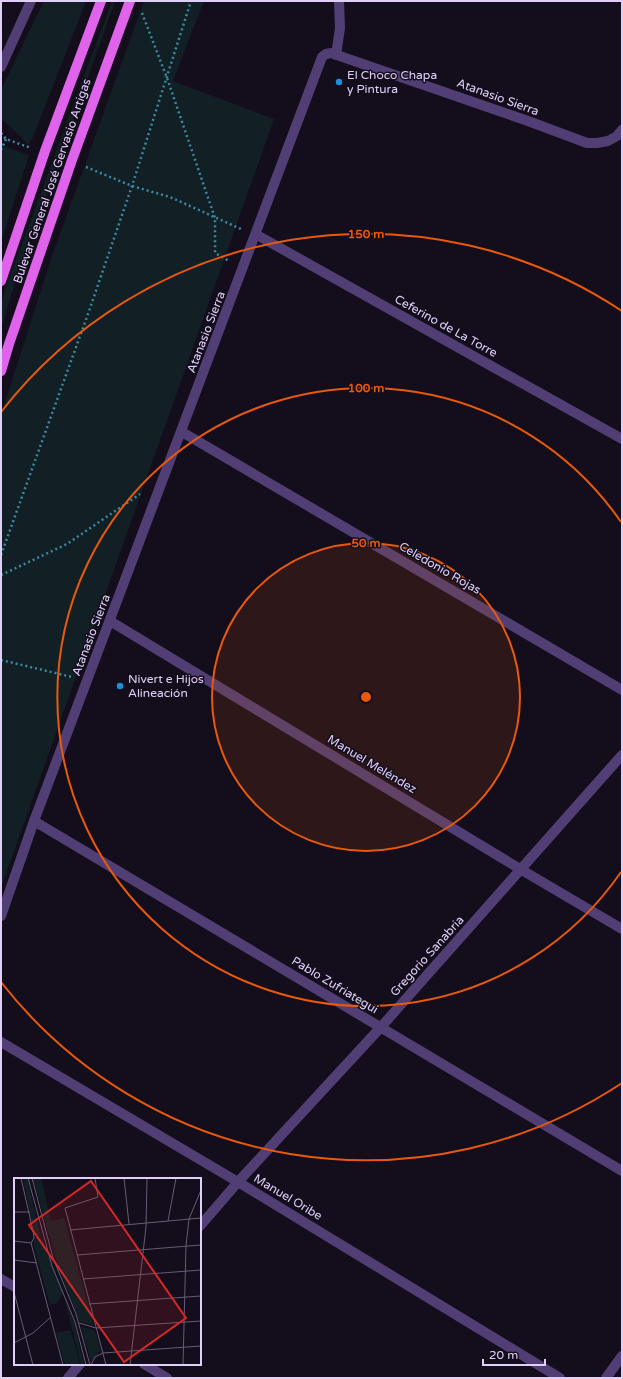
<svg xmlns="http://www.w3.org/2000/svg" width="623" height="1379" viewBox="0 0 623 1379" font-family="'Varela Round',sans-serif">
  <style>
    .green { fill: #122025 }
    .lines { fill: none; stroke-linecap: round; stroke-linejoin: round }
    .path { stroke: #3b89a1; stroke-width: 2.5; stroke-dasharray: 2 3; stroke-linecap: butt }
    .minor { stroke: #503e75; stroke-width: 10 }
    .major { stroke: #e063ec; stroke-width: 10 }
    .ring { fill: none; stroke: #e8590c; stroke-width: 2 }
    .poi-dot { fill: #1b8fd9; stroke: #140e1c; stroke-width: 1.5 }
    .labels { text-anchor: middle; stroke-width: 3; stroke-linejoin: round; paint-order: stroke }
    .poi-label { font-size: 12px; fill: #e0cff9; stroke: #140e1c; text-anchor: start }
    .street-label { font-size: 12px; fill: #e0cff9; stroke: #140e1c }
    .inset-road { fill: none; stroke: #665b74; stroke-width: 1 }
    .view { fill: #d62828; fill-opacity: 0.15; stroke: #d62828; stroke-width: 2 }
    .inset-edge { fill: none; stroke: #e0cff9; stroke-width: 2 }
    .centre { fill: #e8590c; stroke: #140e1c; stroke-width: 2 }
    .ring-label { font-size: 12px; text-anchor: middle; font-weight: bold; fill: #e8590c; stroke: #140e1c; stroke-width: 3; stroke-linejoin: round; paint-order: stroke }
  </style>
  <rect width="100%" height="100%" fill="#140e1c"/>
  <!-- green -->
  <g class="green">
    <polygon points="44,1 86,1 33,137 28,144 1,118 1,90"/>
    <polygon points="112,1 115,1 12,292 1,329 1,304 5,290"/>
    <polygon points="144,1 204,1 173,81 274,119 1,888 1,415 51,259"/>
    <polygon points="1,145 29,155 1,242"/>
  </g>
  <g class="lines">
    <!-- path -->
    <g class="path">
      <polyline points="142,13 167,78 215,218 215,253 229,261"/>
      <polyline points="1,133 6,139 31,148"/>
      <polyline points="1,150 6,139"/>
      <polyline points="86,167 132,186 170,197 241,229"/>
      <polyline points="1,555 88,314 132,186 191,1"/>
      <polyline points="1,575 67,544 140,494"/>
      <polyline points="1,660 72,677"/>
    </g>
    <!-- minor -->
    <g class="minor">
      <polyline points="336,55 340,28 339,1"/>
      <polyline points="1,67 31,1"/>
      <polyline points="257,235 622,439"/>
      <polyline points="182,432 622,690"/>
      <polyline points="110,621 520,869 622,929"/>
      <polyline points="34,821 622,1171"/>
      <polyline points="1,916 34,821 322,57 326,54 331,53 528,121 587,143 597,143 608,141 617,136 622,130"/>
      <polyline points="1,1042 238,1182 560,1378"/>
      <polyline points="200,1226 238,1182 381,1027 622,755"/>
      <polyline points="1,1279 15,1287"/>
      <polyline points="144,1364 167,1378"/>
      <polyline points="68,1378 80,1364"/>
      <polyline points="606,1378 622,1356"/>
    </g>
    <!-- major -->
    <g class="major">
      <polyline points="1,281 45,151 101,1"/>
      <polyline points="1,371 9,344 72,160 130,1"/>
    </g>
  </g>
  <!-- distance rings -->
  <circle cx="366" cy="697" r="154" fill="#e8590c" fill-opacity=".12"/>
  <g class="ring">
    <circle cx="366" cy="697" r="154"/>
    <path d="M621 872A309 309 0 1 1 621 522"/>
    <path d="M622 1083A463 463 0 0 1 1 982M1 412A463 463 0 0 1 622 311"/>
  </g>
  <!-- markers -->
  <g class="poi-dot">
    <circle cx="339" cy="82" r="4"/>
    <circle cx="120" cy="686" r="4"/>
  </g>
  <g class="labels">
    <!-- poi labels -->
    <g class="poi-label">
      <text x="347" y="79">El Choco Chapa<tspan x="347" dy="14">y Pintura</tspan></text>
      <text x="128" y="683">Nivert e Hijos<tspan x="128" dy="14">Alineación</tspan></text>
    </g>
    <!-- street labels -->
    <g class="street-label">
      <text transform="translate(498 97) rotate(20)" y="4">Atanasio Sierra</text>
      <text transform="translate(52 181) rotate(-71)" y="4">Bulevar General José Gervasio Artigas</text>
      <text transform="translate(446 326) rotate(29)" y="4">Ceferino de La Torre</text>
      <text transform="translate(206 332) rotate(-69)" y="4">Atanasio Sierra</text>
      <text transform="translate(440 568) rotate(30)" y="4">Celedonio Rojas</text>
      <text transform="translate(91 635) rotate(-69)" y="4">Atanasio Sierra</text>
      <text transform="translate(372 764) rotate(31)" y="4">Manuel Meléndez</text>
      <text transform="translate(427 956) rotate(-48)" y="4">Gregorio Sanabria</text>
      <text transform="translate(335 985) rotate(31)" y="4">Pablo Zufriategui</text>
      <text transform="translate(288 1197) rotate(31)" y="4">Manuel Oribe</text>
    </g>
  </g>
  <!-- overview -->
  <g transform="translate(14 1178)">
    <rect width="187" height="187" fill="#140e1c"/>
    <path d="M9,0H13L27,59L21,58ZM19,0H27L37,43L50,40L80,148L66,144L44,88ZM21,60H28L49,116L43,125L36,127L19,65ZM50,118L60,145L70,187H67ZM67,148L81,153L87,172L77,184ZM56,152L62,170L66,187H51L42,155Z" fill="#122025"/>
    <path class="inset-road" d="M7,0L19,53L20,60L17,65L49,187M14,0L38,88L61,144L72,187M18,0L39,80L62,136L76,187M81,0L84,19L51,30L92,187M110,0L115,46M0,34H16M154,43L162,0M56,52L187,40M0,63L17,65M63,77L187,67M0,82L23,85M69,101L187,92M0,114L19,187M75,126L187,118M65,145L82,150M82,150L187,143M0,165L19,155L37,139M89,175L187,168M77,187L81,179L89,175M116,187L132,49L133,0M169,187L172,68L175,41L187,12"/>
    <path class="view" d="M77,3L172,140L110,184L15,47Z"/>
    <rect width="187" height="187" class="inset-edge"/>
  </g>
  <circle cx="366" cy="697" r="6" class="centre"/>
  <g class="ring-label">
    <text x="366" y="238">150 m</text>
    <text x="366" y="392">100 m</text>
    <text x="366" y="547">50 m</text>
  </g>
  <!-- border -->
  <rect width="623" height="1379" fill="none" stroke="#e0cff9" stroke-width="4"/>
  <!-- scale -->
  <path d="M483 1359v6h62v-6" fill="none" stroke="#e0cff9" stroke-width="2"/>
  <text x="489" y="1359" font-size="12" fill="#e0cff9" stroke="#140e1c" stroke-width="3" paint-order="stroke">20 m</text>
</svg>
